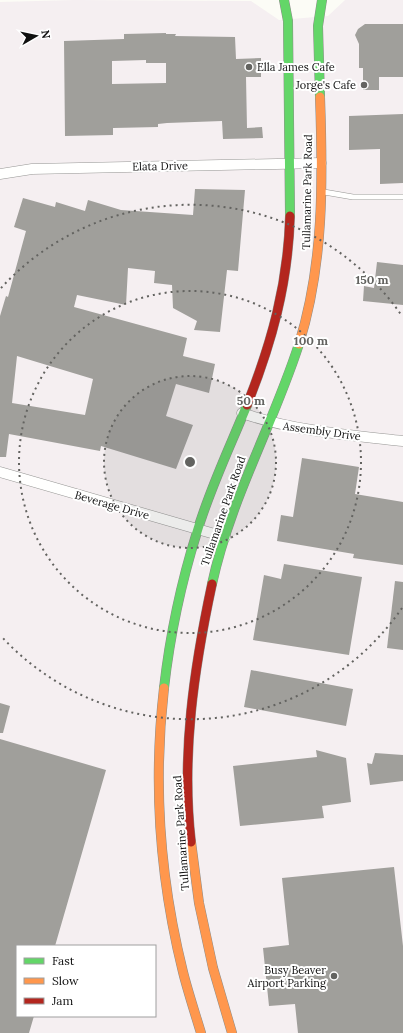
<svg xmlns="http://www.w3.org/2000/svg" width="403" height="1033" viewBox="0 0 403 1033" font-family="Lora,serif">
  <style>
    .industrial { fill: #f5eff1; fill-rule: evenodd }
    .building { fill: #a09f9b; fill-rule: evenodd }
    .lines { fill: none; stroke-linecap: round; stroke-linejoin: round }
    .lane-casing { stroke: #969694; stroke-width: 6 }
    .street-casing { stroke: #969694; stroke-width: 11 }
    .fast-casing { stroke: #8d8d8a; stroke-width: 10 }
    .slow-casing { stroke: #8d8d8a; stroke-width: 10 }
    .jam-casing { stroke: #8d8d8a; stroke-width: 10 }
    .lane { stroke: #fffffe; stroke-width: 5 }
    .street { stroke: #fffffe; stroke-width: 10 }
    .fast { stroke: #63d668; stroke-width: 9 }
    .slow { stroke: #ff974d; stroke-width: 9 }
    .jam { stroke: #b3261e; stroke-width: 9 }
    .ring { fill: none; stroke: #636360; stroke-width: 2; stroke-dasharray: 2 4 }
    .poi-dot { fill: #636360; stroke: #fff; stroke-width: 1.5 }
    .labels { text-anchor: middle; stroke-width: 4; stroke-linejoin: round; paint-order: stroke }
    .poi-label { font-size: 11px; fill: #101010; stroke: #fff; text-anchor: end }
    .street-label { font-size: 11px; fill: #101010; stroke: #fff }
    .centre { fill: #636360; stroke: #fff; stroke-width: 2 }
    .ring-label { font-size: 12px; text-anchor: middle; font-weight: bold; fill: #636360; stroke: #fff; stroke-width: 4; stroke-linejoin: round; paint-order: stroke }
  </style>
  <rect width="100%" height="100%" fill="#fcfcf6"/>
  <!-- industrial -->
  <path class="industrial" d="M74,0L251,1L279,20L328,16L345,0H403V1033H0V2ZM17,946H155V1016H17Z"/>
  <!-- building -->
  <g class="building">
    <polygon points="365,24 403,24 403,77 379,77 379,90 363,90 363,68 359,68 359,44 355,35 358,29"/>
    <path d="M166,33V34H176L175,36L235,37L236,59L261,58V77H246L247,128L262,127L263,138L223,139L222,121L167,123L158,124V127L113,128V135L65,136L64,41L124,39V34ZM146,60V63H166V83L112,84V61Z"/>
    <polygon points="403,114 403,183 380,184 380,149 349,150 349,116"/>
    <path d="M195,189L245,190L238,271L227,270L220,332L194,330L197,321L173,308L172,285L154,283L155,271L128,268L126,305L77,295L74,307L187,338L183,356L215,364L209,393L176,384L166,416L193,425L176,469L101,446L100,451L9,434L6,457H0V316L6,296L8,297L26,231L14,227L23,198L55,207L56,202L85,211L88,200L121,210L193,215ZM17,356L93,379L85,415L12,403Z"/>
    <polygon points="377,262 403,265 403,305 363,301 364,286 374,288"/>
    <polygon points="302,458 359,467 355,494 403,502 403,565 353,558 354,554 277,541 281,515 293,517"/>
    <polygon points="284,564 362,577 349,655 253,640 264,575 281,579"/>
    <polygon points="395,581 403,582 403,650 387,648"/>
    <polygon points="251,670 353,689 346,726 244,707"/>
    <polygon points="0,703 10,706 3,733 0,733"/>
    <polygon points="0,739 106,770 55,946 17,946 17,1016 34,1016 29,1033 0,1033"/>
    <polygon points="316,750 346,758 351,802 322,806 324,818 240,826 233,766 317,757"/>
    <polygon points="375,753 403,755 403,781 370,785 367,763 372,764"/>
    <polygon points="394,867 403,946 403,1033 298,1033 295,1004 269,1006 263,948 289,945 282,878"/>
  </g>
  <g class="lines">
    <defs>
      <polyline id="lane" points="324,192 353,197 403,197"/>
      <g id="street">
        <polyline points="0,174 32,169 321,163"/>
        <path d="M242,413C294,431 348,435 403,441"/>
        <polyline points="0,472 225,537"/>
      </g>
      <g id="fast">
        <polyline points="284,0 288,21 290,216"/>
        <polyline points="320,97 318,26 322,0"/>
        <path d="M212,584C230,500 273,425 299,344"/>
        <path d="M164,688C170,635 181,583 197,532C210,488 230,447 247,405"/>
      </g>
      <g id="slow">
        <path d="M299,344C324,264 323,180 320,97"/>
        <path d="M164,688C153,783 160,880 183,972C188,992 195,1013 201,1033"/>
        <polyline points="191,842 199,903 213,968 232,1033"/>
      </g>
      <g id="jam">
        <path d="M247,405C272,342 288,284 290,216"/>
        <path d="M191,842C181,756 194,668 212,584"/>
      </g>
    </defs>
    <!-- lane casing -->
    <use href="#lane" class="lane-casing"/>
    <!-- street casing -->
    <use href="#street" class="street-casing"/>
    <!-- fast casing -->
    <use href="#fast" class="fast-casing"/>
    <!-- slow casing -->
    <use href="#slow" class="slow-casing"/>
    <!-- jam casing -->
    <use href="#jam" class="jam-casing"/>
    <!-- lane -->
    <use href="#lane" class="lane"/>
    <!-- street -->
    <use href="#street" class="street"/>
    <!-- fast -->
    <use href="#fast" class="fast"/>
    <!-- slow -->
    <use href="#slow" class="slow"/>
    <!-- jam -->
    <use href="#jam" class="jam"/>
  </g>
  <!-- distance rings -->
  <circle cx="190" cy="462" r="86" fill="#636360" fill-opacity=".12"/>
  <g class="ring">
    <circle cx="190" cy="462" r="86"/>
    <circle cx="190" cy="462" r="171"/>
    <path d="M402 608A257 257 0 0 1 1 636M1 288A257 257 0 0 1 402 316"/>
  </g>
  <!-- markers -->
  <g class="poi-dot">
    <circle cx="249" cy="67" r="4"/>
    <circle cx="364" cy="85" r="4"/>
    <circle cx="334" cy="976" r="4"/>
  </g>
  <g class="labels">
    <!-- poi labels -->
    <g class="poi-label">
      <text x="257" y="71" text-anchor="start">Ella James Cafe</text>
      <text x="356" y="89">Jorge's Cafe</text>
      <text x="326" y="974">Busy Beaver<tspan x="326" dy="13">Airport Parking</tspan></text>
    </g>
    <!-- street labels -->
    <g class="street-label">
      <text transform="translate(160 166) rotate(-1)" y="4">Elata Drive</text>
      <text transform="translate(307 192) rotate(-89)" y="4">Tullamarine Park Road</text>
      <text transform="translate(322 431) rotate(8)" y="4">Assembly Drive</text>
      <text transform="translate(112 505) rotate(16)" y="4">Beverage Drive</text>
      <text transform="translate(223 511) rotate(-71)" y="4">Tullamarine Park Road</text>
      <text transform="translate(181 833) rotate(-94)" y="4">Tullamarine Park Road</text>
    </g>
  </g>
  <circle cx="190" cy="462" r="6" class="centre"/>
  <g class="ring-label">
    <text x="372" y="284">150 m</text>
    <text x="311" y="345">100 m</text>
    <text x="251" y="405">50 m</text>
  </g>
  <!-- legend -->
  <rect x="16" y="945" width="140" height="72" fill="#ffffff" stroke="#9f9f9f"/>
  <rect x="24" y="958" width="20" height="6" fill="#63d668" stroke="#9f9f9f"/>
  <text x="52" y="965" font-size="12" fill="#101010">Fast</text>
  <rect x="24" y="978" width="20" height="6" fill="#ff974d" stroke="#9f9f9f"/>
  <text x="52" y="985" font-size="12" fill="#101010">Slow</text>
  <rect x="24" y="998" width="20" height="6" fill="#b3261e" stroke="#9f9f9f"/>
  <text x="52" y="1005" font-size="12" fill="#101010">Jam</text>
  <!-- north arrow -->
  <g transform="translate(36 36) rotate(81)" stroke="#ffffff" stroke-width="3" paint-order="stroke">
  <path d="M0-3L7 15L0 10L-7 15Z" fill="#101010"/>
  <text y="-6" font-size="11" font-weight="bold" text-anchor="middle" fill="#101010">N</text>
  </g>
</svg>
